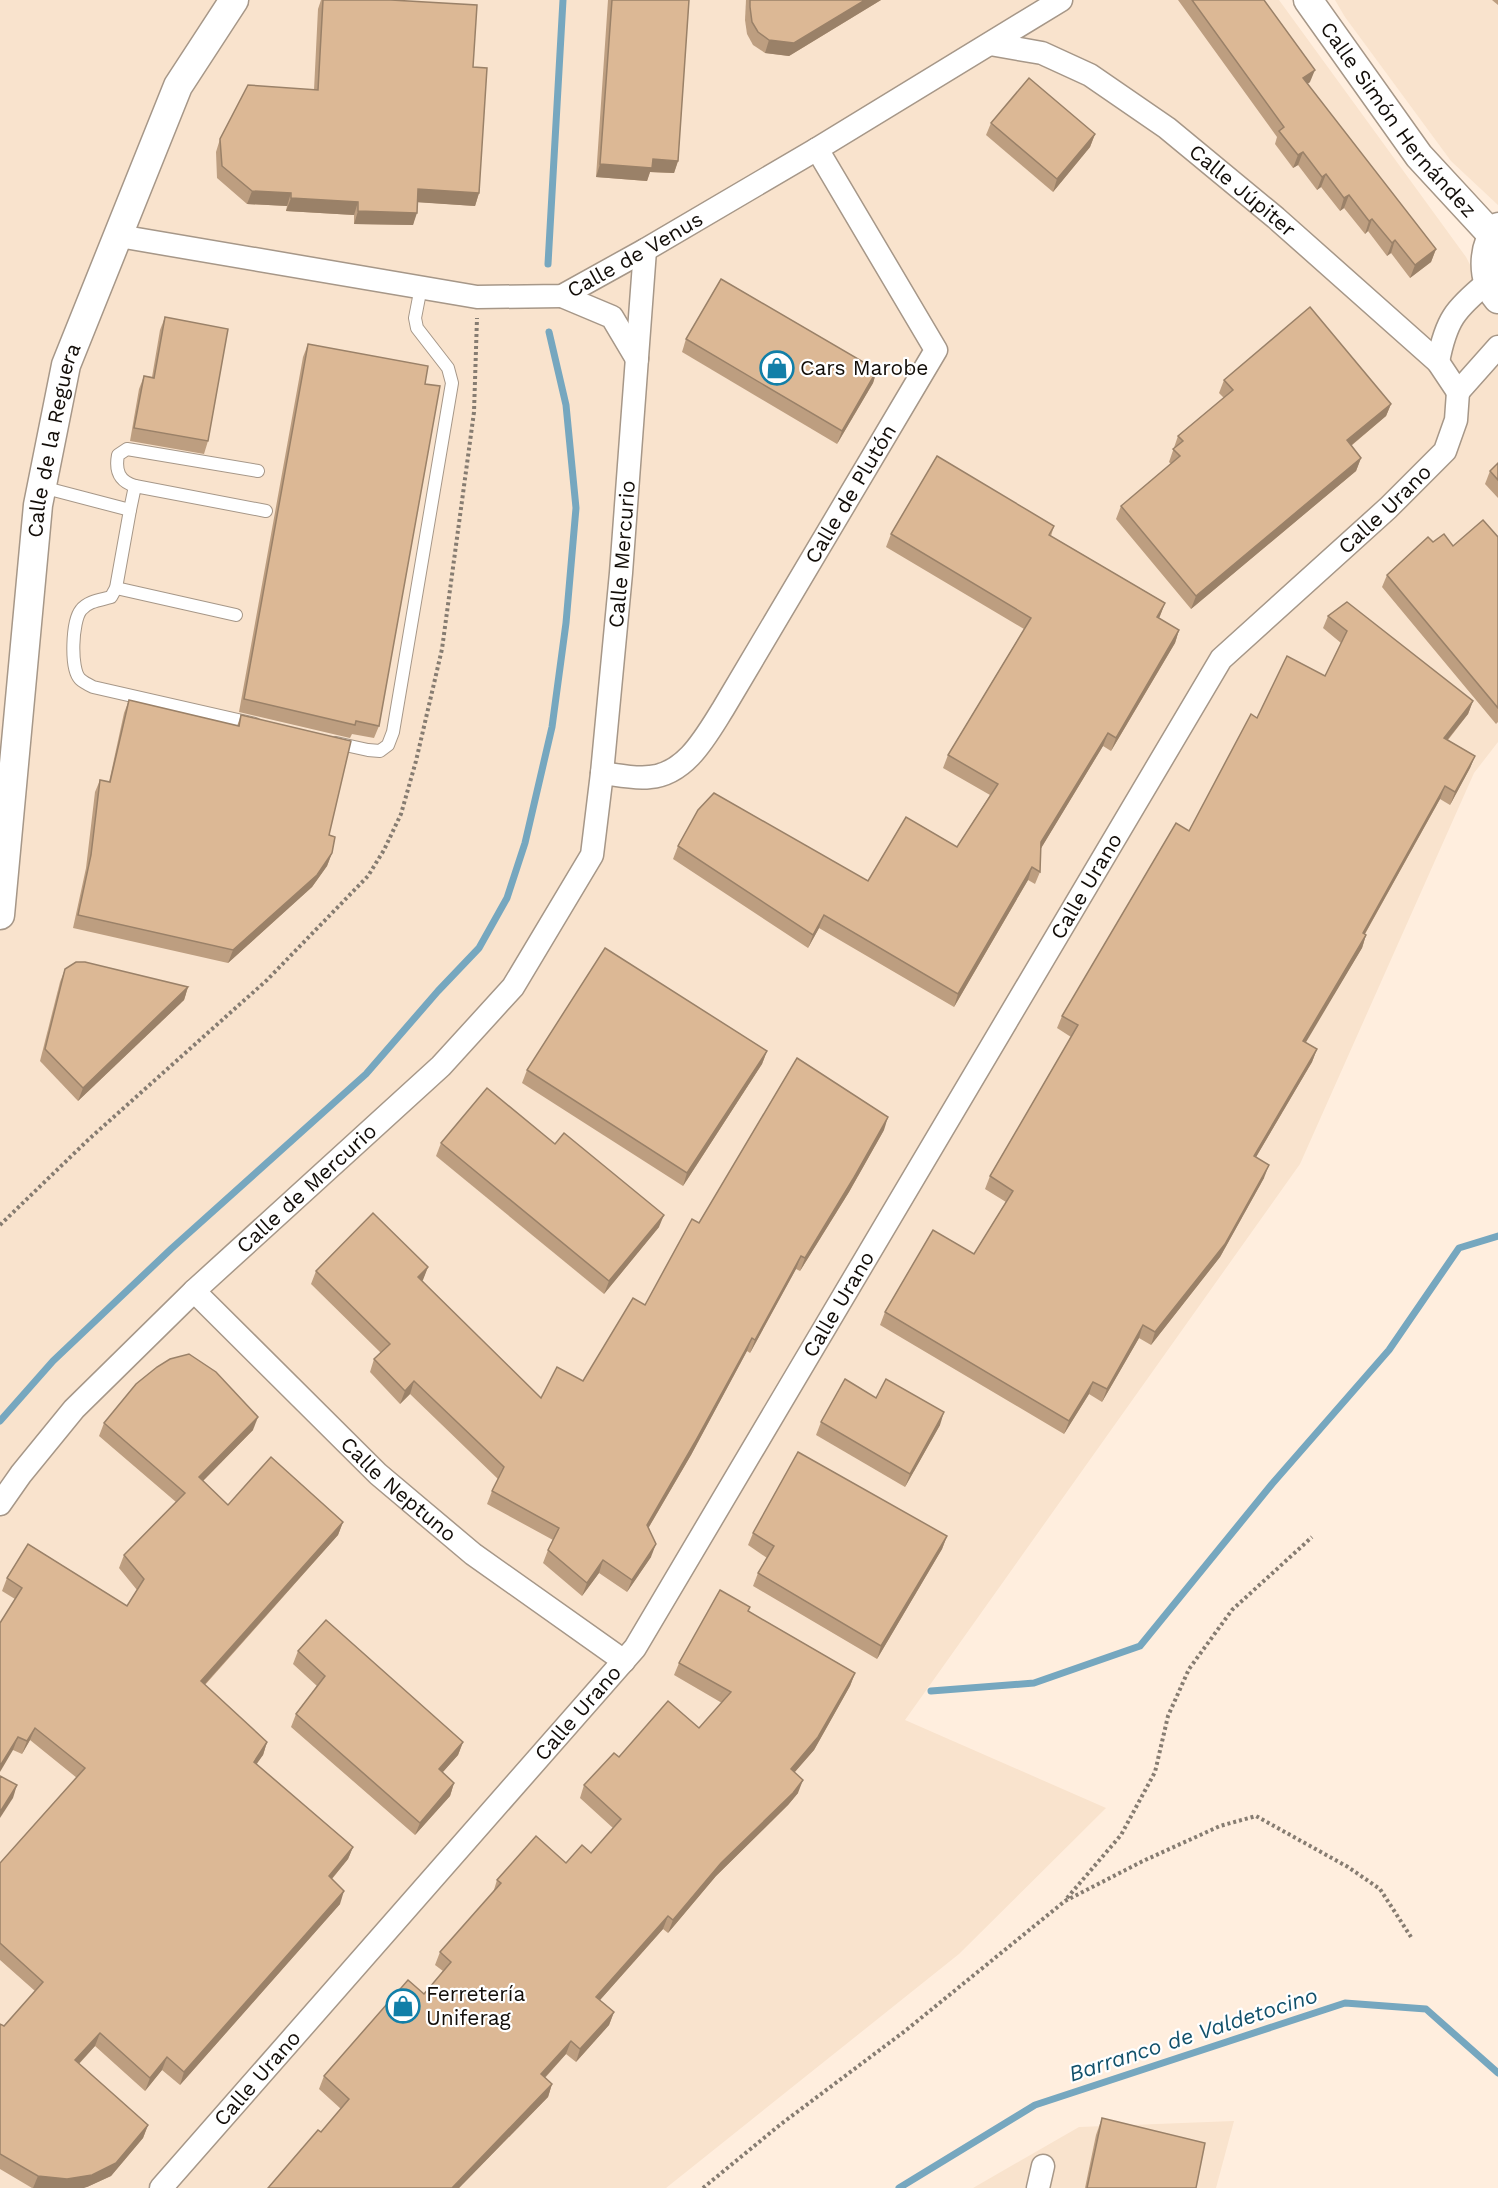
<svg xmlns="http://www.w3.org/2000/svg" width="1498" height="2188" viewBox="0 0 1498 2188" font-family="'Work Sans',sans-serif">
  <style>
    .built { fill: #f9e3cd }
    .lines { fill: none; stroke-linecap: round; stroke-linejoin: round }
    .stream { stroke: #76a7bf; stroke-width: 7 }
    .service-casing { stroke: #a69788; stroke-width: 14 }
    .minor-casing { stroke: #a69788; stroke-width: 25 }
    .tertiary-casing { stroke: #a69788; stroke-width: 31 }
    .path { stroke: #867c71; stroke-width: 4; stroke-dasharray: 3 3; stroke-linecap: butt }
    .service { stroke: #fff; stroke-width: 12 }
    .minor { stroke: #fff; stroke-width: 22 }
    .tertiary { stroke: #fff; stroke-width: 28 }
    .wall { fill: #bd9e80 }
    .shaded-wall { fill: #9a8168 }
    .building { fill: #dcb895; stroke: #9a8168; stroke-width: 1.5 }
    .labels { text-anchor: middle; stroke-width: 4.5; stroke-linejoin: round; paint-order: stroke }
    .street-label { font-size: 21px; fill: #120d08; stroke: #fff }
    .poi-label { font-size: 21px; fill: #120d08; stroke: #fff; text-anchor: start }
    .water-label { font-size: 22px; font-style: italic; fill: #12516b; stroke: #fff }
  </style>
  <rect width="100%" height="100%" fill="#ffeede"/>
  <!-- built -->
  <g class="built">
    <polygon points="0,0 1279,0 1466,257 1490,304 1498,309 1498,742 1474,773 1300,1164 905,1720 1106,1808 959,1954 666,2188 0,2188"/>
    <polygon points="1335,0 1498,0 1498,205 1451,161 1345,17"/>
    <polygon points="1234,2121 1216,2188 973,2188 1079,2127"/>
  </g>
  <g class="lines">
    <!-- stream -->
    <g class="stream">
      <polyline points="548,264 563,0"/>
      <polyline points="0,1421 53,1361 171,1249 366,1074 438,991 479,948 507,898 525,843 552,727 566,623 576,508 566,405 549,332"/>
      <polyline points="931,1691 1034,1683 1140,1646 1272,1484 1389,1350 1459,1248 1498,1236"/>
      <polyline points="899,2188 1035,2105 1345,2003 1426,2009 1498,2073"/>
    </g>
    <defs>
      <g id="service">
        <path d="M135,486C119,481 115,471 118,455L127,449L258,471"/>
        <path d="M42,487L130,510L116,588L111,597C101,600 88,601 81,610C72,621 70,669 80,679C83,682 89,685 93,687L255,724"/>
        <polyline points="130,510 135,486 266,511"/>
        <polyline points="116,588 236,615"/>
        <polyline points="336,743 368,750 380,751 388,745 393,732 452,383 448,368 417,328 415,318 421,287"/>
      </g>
      <g id="minor">
        <path id="s1" d="M990,44L1042,53L1090,75L1167,128L1276,218L1438,362L1458,392"/>
        <path id="s2" d="M119,236L477,297L562,296L645,250L817,149L1061,0"/>
        <polyline points="562,296 612,317 637,359"/>
        <path d="M1438,362C1446,320 1455,309 1488,282"/>
        <polyline points="1458,392 1498,347"/>
        <path id="s3" d="M602,773C618,775 634,779 650,777C686,774 706,736 723,709L936,350L817,149"/>
        <path id="s4" d="M194,1291L378,1474L473,1554L624,1661"/>
        <path id="s5" d="M0,1504L21,1474L74,1409L194,1291L441,1066L513,987L592,855L602,773L621,573L645,250"/>
        <path id="s6" d="M161,2188L635,1648L1221,659L1388,508L1445,451L1456,420L1458,392"/>
        <polyline points="1038,2188 1043,2166"/>
      </g>
      <g id="tertiary">
        <path id="s7" d="M1308,0L1419,156L1492,235"/>
        <path d="M1498,227C1482,248 1481,279 1498,299"/>
        <path id="s8" d="M0,915L38,505L66,365L178,86L234,0"/>
      </g>
    </defs>
    <!-- service casing -->
    <use href="#service" class="service-casing"/>
    <!-- minor casing -->
    <use href="#minor" class="minor-casing"/>
    <!-- tertiary casing -->
    <use href="#tertiary" class="tertiary-casing"/>
    <!-- path -->
    <g class="path">
      <polyline points="0,1225 88,1140 267,980 368,876 384,850 401,814 416,761 442,649 474,412 477,318"/>
      <polyline points="1067,1898 1121,1835 1155,1772 1168,1716 1189,1669 1232,1610 1312,1537"/>
      <polyline points="703,2188 781,2124 905,2031 1065,1901 1143,1861 1220,1826 1256,1816 1348,1867 1380,1889 1411,1937"/>
    </g>
    <!-- service -->
    <use href="#service" class="service"/>
    <!-- minor -->
    <use href="#minor" class="minor"/>
    <!-- tertiary -->
    <use href="#tertiary" class="tertiary"/>
  </g>
  <!-- wall -->
  <g class="wall">
    <polygon points="321,0 391,0 473,67 479,193 475,206 418,202 413,225 354,224 354,215 286,211 287,206 247,204 217,178 216,152 220,139 314,90 318,9"/>
    <polygon points="608,0 689,0 678,161 674,173 650,172 647,181 596,177"/>
    <polygon points="746,0 881,0 789,56 765,53 753,45 747,34 745,20"/>
    <polygon points="1178,0 1264,0 1310,82 1307,84 1436,249 1431,262 1410,278 1391,253 1387,256 1368,231 1365,234 1344,208 1340,211 1321,187 1317,190 1298,165 1293,168 1275,144 1277,137"/>
    <polygon points="1492,0 1498,0 1498,5"/>
    <polygon points="991,123 1095,134 1090,147 1053,192 986,135"/>
    <polygon points="165,317 208,441 204,454 130,441 139,389 144,376 152,377 160,330"/>
    <polygon points="686,339 877,370 873,383 837,444 682,352"/>
    <polygon points="308,344 425,384 379,726 374,738 352,734 350,738 239,712 303,357"/>
    <polygon points="1224,380 1391,404 1386,416 1351,446 1361,458 1356,471 1191,609 1116,519 1121,506 1171,464 1169,462 1178,436 1224,398 1219,393"/>
    <polygon points="1498,463 1498,498 1485,484 1490,471"/>
    <polygon points="1054,526 1051,536 1165,603 1159,618 1179,630 1175,643 1111,751 1103,746 1041,848 1040,872 1035,884 1028,880 954,1007 819,928 808,948 673,859 678,846 868,881 957,847 990,795 943,768 948,755 1024,629 886,547 891,534"/>
    <polygon points="1498,537 1498,722 1496,724 1382,587 1387,575 1433,542 1453,546"/>
    <polygon points="1328,616 1473,701 1468,714 1448,740 1475,756 1470,768 1450,805 1440,799 1365,934 1366,935 1362,948 1305,1042 1317,1049 1312,1062 1256,1157 1264,1178 1220,1257 1151,1345 1139,1338 1102,1402 1089,1394 1064,1434 880,1325 885,1312 974,1254 1006,1202 985,1189 990,1176 1071,1037 1057,1028 1062,1016 1189,831 1257,718 1325,676 1341,643 1323,628"/>
    <polygon points="129,700 237,726 241,715 329,835 332,853 327,866 312,887 228,963 73,928 86,868 95,792 100,780 109,782 124,713"/>
    <polygon points="65,969 188,987 184,1000 78,1101 40,1061 60,982"/>
    <polygon points="767,1051 762,1064 683,1186 522,1083 527,1070"/>
    <polygon points="884,1130 849,1192 800,1271 796,1269 750,1353 747,1351 691,1455 649,1527 651,1557 627,1592 599,1573 582,1596 543,1563 548,1550 553,1540 487,1504 492,1491 498,1479 410,1394 400,1404 370,1372 374,1359 381,1353 311,1284 316,1271 428,1267 422,1281 541,1398 583,1381 645,1305 699,1223"/>
    <polygon points="441,1143 555,1144 659,1227 604,1294 436,1156"/>
    <polygon points="821,1422 940,1425 905,1487 816,1435"/>
    <polygon points="104,1423 253,1430 203,1481 228,1505 343,1522 338,1535 205,1685 267,1742 263,1755 256,1764 353,1847 348,1859 332,1879 340,1904 180,2085 162,2070 145,2091 95,2046 79,2064 148,2125 143,2138 111,2176 87,2187 32,2188 0,2169 0,2024 4,2026 35,1991 0,1960 0,1863 77,1778 30,1740 22,1754 13,1750 15,1599 2,1591 7,1578 127,1606 137,1590 119,1568 124,1555 176,1502 99,1436"/>
    <polygon points="753,1533 947,1536 942,1549 877,1659 753,1586 758,1573 767,1558 748,1545"/>
    <polygon points="749,1612 855,1673 850,1686 814,1750 794,1773 798,1793 788,1805 716,1876 668,1933 663,1929 600,2000 614,2012 609,2025 576,2062 566,2054 545,2078 552,2084 548,2097 459,2188 268,2188 321,2132 341,2109 319,2089 324,2076 424,1994 443,1971 435,1965 440,1952 493,1893 497,1880 566,1863 591,1853 613,1828 580,1798 584,1785 619,1757 699,1728 722,1703 674,1675 679,1663"/>
    <polygon points="298,1651 463,1742 458,1755 442,1773 454,1783 450,1796 415,1835 291,1727 296,1714 317,1686 293,1664"/>
    <polygon points="1102,2118 1196,2188 1085,2188 1096,2135"/>
  </g>
  <!-- shaded-wall -->
  <g class="shaded-wall">
    <polygon points="865,0 881,0 789,56 765,53 769,40"/>
    <polygon points="1315,70 1310,82 1298,91 1303,78"/>
    <polygon points="1095,134 1090,147 1053,192 1057,179"/>
    <polygon points="1303,152 1298,165 1293,168 1298,155"/>
    <polygon points="653,159 678,161 674,173 650,172 647,181 596,177 600,164"/>
    <polygon points="1326,174 1321,187 1317,190 1322,177"/>
    <polygon points="418,189 479,193 475,206 414,202"/>
    <polygon points="252,191 291,193 287,206 247,204"/>
    <polygon points="1349,195 1344,208 1340,211 1344,198"/>
    <polygon points="291,198 358,202 354,215 286,211"/>
    <polygon points="358,211 417,213 413,225 354,224"/>
    <polygon points="1372,219 1368,231 1365,234 1369,221"/>
    <polygon points="1395,240 1391,253 1387,256 1392,243"/>
    <polygon points="1436,249 1431,262 1410,278 1415,265"/>
    <polygon points="877,370 873,383 837,444 842,431"/>
    <polygon points="1391,404 1386,416 1342,453 1347,440"/>
    <polygon points="1361,458 1356,471 1191,609 1196,596"/>
    <polygon points="1165,603 1160,616 1152,630 1157,617"/>
    <polygon points="1179,630 1175,643 1111,751 1116,738"/>
    <polygon points="1473,701 1468,714 1439,750 1444,738"/>
    <polygon points="1108,733 1103,746 1037,855 1041,842"/>
    <polygon points="1475,756 1470,768 1450,805 1455,792"/>
    <polygon points="1445,786 1440,799 1358,946 1363,933"/>
    <polygon points="332,853 327,866 312,887 228,963 233,950"/>
    <polygon points="1032,867 1028,880 954,1007 958,994"/>
    <polygon points="824,915 819,928 808,948 813,935"/>
    <polygon points="1366,935 1362,948 1299,1054 1303,1041"/>
    <polygon points="188,987 184,1000 78,1101 83,1088"/>
    <polygon points="1317,1049 1312,1062 1249,1169 1254,1156"/>
    <polygon points="767,1051 762,1064 683,1186 687,1173"/>
    <polygon points="888,1117 884,1130 849,1192 800,1271 805,1258"/>
    <polygon points="1269,1165 1264,1178 1220,1257 1151,1345 1155,1332"/>
    <polygon points="664,1215 659,1227 604,1294 609,1281"/>
    <polygon points="801,1256 796,1269 750,1353 755,1340"/>
    <polygon points="428,1267 423,1280 413,1290 418,1277"/>
    <polygon points="1143,1325 1139,1338 1102,1402 1107,1389"/>
    <polygon points="752,1338 747,1351 691,1455 643,1537 647,1525"/>
    <polygon points="414,1381 410,1394 400,1404 405,1391"/>
    <polygon points="1093,1382 1089,1394 1064,1434 1069,1421"/>
    <polygon points="944,1412 940,1425 905,1487 910,1474"/>
    <polygon points="258,1417 253,1430 194,1490 199,1477"/>
    <polygon points="343,1522 338,1535 196,1694 201,1681"/>
    <polygon points="947,1536 942,1549 877,1659 881,1646"/>
    <polygon points="656,1544 651,1557 627,1592 632,1580"/>
    <polygon points="603,1560 599,1573 582,1596 587,1583"/>
    <polygon points="855,1673 850,1686 814,1750 786,1782 791,1769"/>
    <polygon points="35,1728 30,1740 22,1754 27,1741"/>
    <polygon points="18,1737 13,1750 0,1772 0,1766"/>
    <polygon points="267,1742 263,1755 249,1775 254,1762"/>
    <polygon points="463,1742 458,1755 434,1782 439,1769"/>
    <polygon points="803,1780 798,1793 788,1805 716,1876 668,1933 673,1920 721,1863"/>
    <polygon points="454,1783 450,1796 415,1835 420,1823"/>
    <polygon points="17,1785 13,1798 0,1818 0,1812"/>
    <polygon points="353,1847 348,1859 324,1888 329,1876"/>
    <polygon points="344,1891 340,1904 180,2085 184,2072"/>
    <polygon points="668,1916 663,1929 592,2009 596,1997"/>
    <polygon points="614,2012 609,2025 576,2062 580,2049"/>
    <polygon points="100,2033 95,2046 70,2073 75,2060"/>
    <polygon points="571,2041 566,2054 536,2087 541,2074"/>
    <polygon points="167,2057 162,2070 145,2091 150,2078"/>
    <polygon points="552,2084 548,2097 459,2188 452,2188"/>
    <polygon points="148,2125 143,2138 111,2176 87,2187 84,2188 33,2188 38,2176"/>
  </g>
  <!-- building -->
  <g class="building">
    <polygon points="323,0 391,0 477,5 473,67 487,68 479,193 418,189 417,213 358,211 358,202 291,198 291,193 252,191 222,166 220,139 248,85 318,90"/>
    <polygon points="612,0 689,0 678,161 653,159 652,168 600,164"/>
    <polygon points="750,0 865,0 794,43 769,40 758,32 752,22 750,7"/>
    <polygon points="1192,0 1264,0 1315,70 1303,78 1436,249 1415,265 1395,240 1392,243 1372,219 1369,221 1349,195 1344,198 1326,174 1322,177 1303,152 1298,155 1279,131 1284,127"/>
    <polygon points="1029,78 1095,134 1057,179 991,123"/>
    <polygon points="721,279 877,370 842,431 686,339"/>
    <polygon points="1310,307 1391,404 1347,440 1361,458 1196,596 1121,506 1180,456 1173,449 1183,441 1178,436 1233,390 1224,380"/>
    <polygon points="165,317 228,329 208,441 134,428 144,376 154,378"/>
    <polygon points="308,344 428,366 425,384 440,386 379,726 356,721 355,725 244,699"/>
    <polygon points="937,456 1054,526 1049,535 1165,603 1157,617 1179,630 1116,738 1108,733 1041,842 1040,872 1032,867 958,994 824,915 813,935 678,846 698,810 714,793 868,881 906,817 957,847 998,784 948,755 1031,618 891,534"/>
    <polygon points="1498,463 1498,480 1490,471"/>
    <polygon points="1483,520 1498,537 1498,708 1387,575 1428,537 1433,542 1444,534 1453,546"/>
    <polygon points="1347,602 1473,701 1444,738 1475,756 1455,792 1445,786 1363,933 1366,935 1303,1041 1317,1049 1254,1156 1269,1165 1225,1244 1155,1332 1143,1325 1107,1389 1093,1382 1069,1421 885,1312 933,1230 974,1254 1013,1191 990,1176 1078,1025 1062,1016 1176,823 1189,831 1251,714 1257,718 1287,656 1325,676 1347,631 1328,616"/>
    <polygon points="129,700 239,726 241,715 351,741 329,835 335,837 332,853 317,875 233,950 78,915 91,855 100,780 110,782"/>
    <polygon points="605,948 767,1051 687,1173 527,1070"/>
    <polygon points="76,962 85,962 188,987 83,1088 45,1049 65,969"/>
    <polygon points="797,1058 888,1117 853,1179 805,1258 801,1256 755,1340 752,1338 695,1442 647,1525 656,1544 632,1580 603,1560 587,1583 548,1550 559,1528 492,1491 504,1467 414,1381 405,1391 374,1359 390,1344 316,1271 373,1213 428,1267 418,1277 541,1398 557,1367 583,1381 633,1298 645,1305 692,1219 699,1223"/>
    <polygon points="487,1088 555,1144 564,1133 664,1215 609,1281 441,1143"/>
    <polygon points="189,1354 216,1372 258,1417 199,1477 228,1505 271,1457 343,1522 201,1681 267,1742 254,1762 353,1847 329,1876 344,1891 184,2072 167,2057 150,2078 100,2033 75,2060 148,2125 116,2163 92,2175 67,2179 38,2176 0,2154 0,2024 4,2026 43,1982 0,1943 0,1863 85,1768 35,1728 27,1741 18,1737 0,1766 0,1623 22,1588 7,1578 28,1544 127,1606 144,1579 124,1555 185,1493 104,1423 136,1384 157,1367 170,1359"/>
    <polygon points="845,1379 876,1398 886,1379 944,1412 910,1474 821,1422"/>
    <polygon points="798,1452 947,1536 881,1646 758,1573 774,1546 753,1533"/>
    <polygon points="720,1590 750,1607 748,1611 855,1673 818,1737 791,1769 803,1780 793,1793 721,1863 673,1920 668,1916 596,1997 614,2012 580,2049 571,2041 541,2074 552,2084 452,2188 268,2188 318,2130 321,2132 349,2099 324,2076 408,1980 424,1994 451,1962 440,1952 501,1883 497,1880 536,1836 566,1863 582,1845 591,1853 621,1819 584,1785 614,1753 619,1757 668,1701 699,1728 731,1692 679,1663"/>
    <polygon points="326,1620 463,1742 439,1769 454,1783 420,1823 296,1714 325,1676 298,1651"/>
    <polygon points="0,1776 17,1785 0,1812"/>
    <polygon points="1102,2118 1205,2143 1196,2188 1087,2188"/>
  </g>
  <!-- icons -->
  <defs>
    <symbol id="shop-ring" viewBox="-11 -11 22 22"><circle r="9.5" fill="#fff" stroke="#117fa8" stroke-width="1.5"/><path d="M-5-2.5h2.3a2.7 3.5 0 0 1 5.4 0H5L5.5 6h-11ZM-1.5-2.5h3a1.5 2.3 0 0 0-3 0Z" fill="#117fa8"/></symbol>
  </defs>
  <g fill-rule="evenodd">
    <use href="#shop-ring" x="758" y="349" width="38" height="38"/>
    <use href="#shop-ring" x="384" y="1987" width="38" height="38"/>
  </g>
  <g class="labels">
    <!-- street labels -->
    <g class="street-label">
      <text dy="7" stroke="none"><textPath href="#s7" startOffset="150">Calle Simón Hernández</textPath></text>
      <text dy="7" stroke="none"><textPath href="#s1" startOffset="297">Calle Júpiter</textPath></text>
      <text dy="7" stroke="none"><textPath href="#s2" startOffset="532">Calle de Venus</textPath></text>
      <text dy="7" stroke="none"><textPath href="#s8" startOffset="478">Calle de la Reguera</textPath></text>
      <text dy="7" stroke="none"><textPath href="#s3" startOffset="402">Calle de Plutón</textPath></text>
      <text dy="7" stroke="none"><textPath href="#s6" startOffset="2090">Calle Urano</textPath></text>
      <text dy="7" stroke="none"><textPath href="#s5" startOffset="1186">Calle Mercurio</textPath></text>
      <text dy="7" stroke="none"><textPath href="#s6" startOffset="1604">Calle Urano</textPath></text>
      <text dy="7" stroke="none"><textPath href="#s5" startOffset="441">Calle de Mercurio</textPath></text>
      <text dy="7" stroke="none"><textPath href="#s6" startOffset="1118">Calle Urano</textPath></text>
      <text dy="7" stroke="none"><textPath href="#s4" startOffset="285">Calle Neptuno</textPath></text>
      <text dy="7" stroke="none"><textPath href="#s6" startOffset="632">Calle Urano</textPath></text>
      <text dy="7" stroke="none"><textPath href="#s6" startOffset="146">Calle Urano</textPath></text>
    </g>
    <!-- poi labels -->
    <g class="poi-label">
      <text x="800" y="375">Cars Marobe</text>
      <text x="426" y="2001">Ferretería<tspan x="426" dy="24">Uniferag</tspan></text>
    </g>
    <!-- water labels -->
    <g class="water-label">
      <text transform="translate(1193 2034) rotate(-18)" y="8">Barranco de Valdetocino</text>
    </g>
  </g>
</svg>
